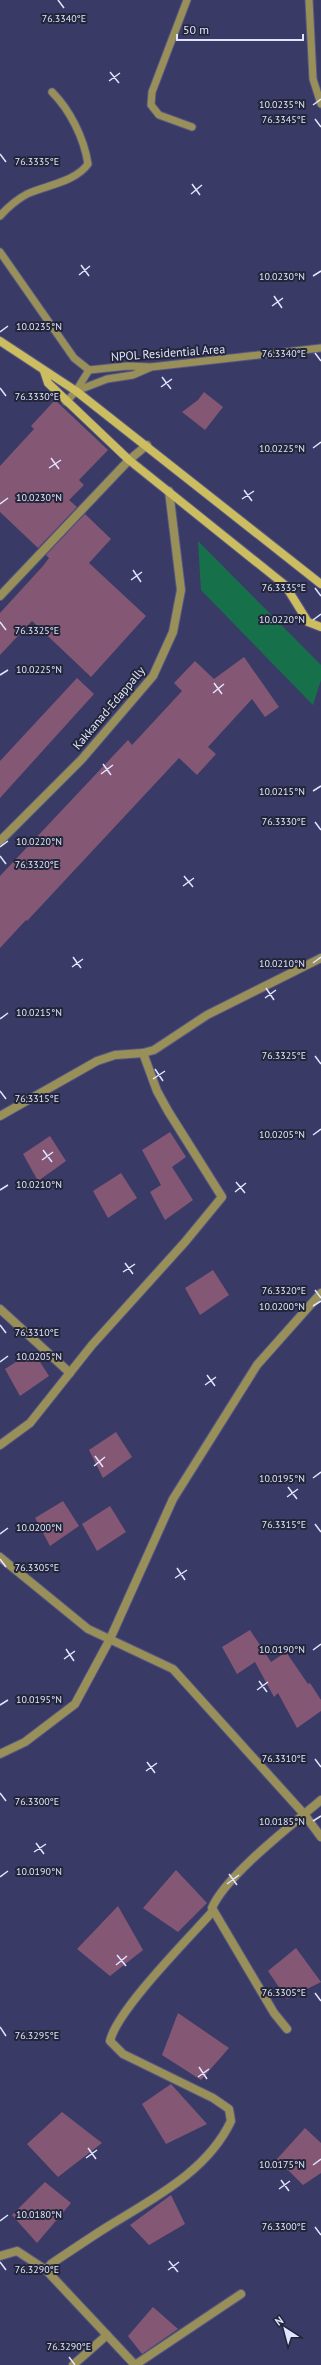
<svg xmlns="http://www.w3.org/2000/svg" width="321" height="2365" viewBox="0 0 321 2365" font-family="'PT Sans',sans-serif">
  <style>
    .green { fill: #16714b }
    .building { fill: #845775 }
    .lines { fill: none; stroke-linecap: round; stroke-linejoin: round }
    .service-casing { stroke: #575982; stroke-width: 9 }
    .minor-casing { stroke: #575982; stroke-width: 10 }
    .tertiary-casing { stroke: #575982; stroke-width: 10 }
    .secondary-casing { stroke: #575982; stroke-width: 10 }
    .service { stroke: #999059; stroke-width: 7 }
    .minor { stroke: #999059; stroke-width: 8 }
    .tertiary { stroke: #999059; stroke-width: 8 }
    .secondary { stroke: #ccbd60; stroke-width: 8 }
    .ticks { fill: none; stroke: #e1e4ff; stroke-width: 1.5 }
    .labels { text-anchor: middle; stroke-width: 4; stroke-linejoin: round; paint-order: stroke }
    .street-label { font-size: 12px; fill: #e1e4ff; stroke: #232539 }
    .ticks-label { font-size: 10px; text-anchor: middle; fill: #e1e4ff; stroke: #232539; stroke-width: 4; stroke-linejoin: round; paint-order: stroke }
  </style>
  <rect width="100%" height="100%" fill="#393b66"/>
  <!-- green -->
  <polygon class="green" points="198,541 321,665 321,680 313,705 201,590"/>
  <!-- building -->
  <g class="building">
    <polygon points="204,392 223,407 205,430 182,412 198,400"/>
    <polygon points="55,400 108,450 79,480 84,485 69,500 77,507 38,548 0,512 0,466 34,429 31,426"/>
    <polygon points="85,514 111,539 89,563 146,616 91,677 32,621 0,655 0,613 43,566 49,558 46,555"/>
    <polygon points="244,657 279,707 265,717 252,699 208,747 216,754 197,775 179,758 27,921 26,920 0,948 0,876 128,740 132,745 182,691 174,683 195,661 214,679"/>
    <polygon points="77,678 94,694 0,798 0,761"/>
    <polygon points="170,1132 186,1157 172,1167 193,1200 165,1220 150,1192 161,1185 142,1150"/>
    <polygon points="50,1136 66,1161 38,1181 23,1154"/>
    <polygon points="121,1173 137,1198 108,1218 93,1191"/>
    <polygon points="213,1270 229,1295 200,1315 185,1288"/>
    <polygon points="33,1351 49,1376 20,1396 5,1369"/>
    <polygon points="116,1432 132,1457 103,1478 89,1450"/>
    <polygon points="63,1501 79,1526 50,1546 35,1518"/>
    <polygon points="110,1506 126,1532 97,1551 82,1524"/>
    <polygon points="250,1630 271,1662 286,1652 308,1684 310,1683 321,1700 321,1711 297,1728 278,1693 274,1697 255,1662 237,1674 222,1647"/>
    <polygon points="176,1870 207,1903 178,1932 143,1908"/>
    <polygon points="118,1906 143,1950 110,1976 77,1949"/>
    <polygon points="296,1948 321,1982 287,1999 268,1971"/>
    <polygon points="178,2013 229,2048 201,2080 162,2055"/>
    <polygon points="171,2084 207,2124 166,2144 142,2104"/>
    <polygon points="62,2112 102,2143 58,2177 27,2144"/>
    <polygon points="305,2128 321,2143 321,2173 303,2185 277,2159"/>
    <polygon points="45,2182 71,2203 37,2243 12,2215"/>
    <polygon points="171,2195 185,2224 149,2245 130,2225"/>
    <polygon points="153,2307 178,2329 142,2354 128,2336"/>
  </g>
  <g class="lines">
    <defs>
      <g id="service">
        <polyline points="187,0 152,92 151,105 159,115 192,127"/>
        <polyline points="309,0 313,79 321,104"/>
        <path d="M0,216C8,207 16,200 27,194C47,185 75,182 88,164C84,138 70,110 52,92"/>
        <polyline points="0,252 74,358 89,370"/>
        <polyline points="89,370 128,366 151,367 321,348"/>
        <polyline points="76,391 107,379 133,375 149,368"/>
        <polyline points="66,402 76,391 89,370"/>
      </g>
      <g id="minor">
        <polyline points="0,596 129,460 147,445"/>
        <polyline points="0,1116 97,1061 115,1055 143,1053 154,1050 207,1015 321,958"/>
        <polyline points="0,1309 70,1373"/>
        <polyline points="0,1445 30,1423 92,1345 185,1242 222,1197 168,1111 157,1091 143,1053"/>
        <polyline points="0,1557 88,1629 173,1669 304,1814 321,1837"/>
        <polyline points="0,1754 25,1742 75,1704 110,1639 173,1499 257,1365 321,1293"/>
        <path d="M287,2029L274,2013L212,1908C225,1876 293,1824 321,1800"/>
        <polyline points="0,2256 17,2251 46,2270 135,2365"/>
        <path d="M46,2270L51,2264C69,2252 88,2239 107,2227C152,2199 207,2172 231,2121L229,2109L213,2098L123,2054L110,2041C117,2010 189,1938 213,1911"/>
        <polyline points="73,2365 107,2335"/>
        <polyline points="135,2365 241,2294"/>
      </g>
      <polyline id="tertiary" points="0,841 82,759 153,676 173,632 181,590 169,491"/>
      <g id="secondary">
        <polyline points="0,341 76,391 321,584"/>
        <polyline points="44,371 48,383 129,460 285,585 308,622 321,627"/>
      </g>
    </defs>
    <!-- service casing -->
    <use href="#service" class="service-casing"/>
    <!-- minor casing -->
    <use href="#minor" class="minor-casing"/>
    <!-- tertiary casing -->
    <use href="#tertiary" class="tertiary-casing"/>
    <!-- secondary casing -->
    <use href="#secondary" class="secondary-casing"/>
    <!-- service -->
    <use href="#service" class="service"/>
    <!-- minor -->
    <use href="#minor" class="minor"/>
    <!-- tertiary -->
    <use href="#tertiary" class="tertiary"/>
    <!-- secondary -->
    <use href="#secondary" class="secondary"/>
  </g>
  <!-- ticks -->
  <path class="ticks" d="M58,0L64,8M110,72L119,83M109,81L120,73M313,105L321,99M315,119L321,127M0,154L6,162M192,184L200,195M191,194L202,185M81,265L89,276M79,275L90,266M313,276L321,271M274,296L282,308M272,306L283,298M0,332L8,326M315,353L321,361M162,377L171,389M161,387L172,379M0,388L6,396M313,448L321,442M51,458L59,469M49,468L61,460M244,490L252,501M242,499L254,491M0,504L8,498M133,570L141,582M131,580L142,572M315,588L321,596M313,620L321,614M0,622L6,630M0,675L8,670M214,683L222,694M213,693L224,684M103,764L111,775M101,774L113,765M313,791L321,786M315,822L321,830M0,847L8,841M0,856L6,864M184,876L193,887M183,886L194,878M73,957L81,968M313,963L321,957M72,967L83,959M266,988L274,1000M265,998L276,990M0,1019L8,1013M315,1056L321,1064M155,1069L163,1081M153,1079L165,1071M0,1091L6,1099M313,1135L321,1129M43,1150L52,1162M42,1160L53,1152M236,1182L245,1193M0,1190L8,1185M235,1192L246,1183M125,1263L133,1274M123,1272L135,1264M315,1290L321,1298M313,1306L321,1301M0,1325L6,1333M0,1362L8,1356M207,1375L215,1386M205,1385L216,1377M95,1456L103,1467M94,1466L105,1457M313,1478L321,1472M288,1487L297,1499M287,1497L298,1489M315,1524L321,1532M0,1534L8,1528M0,1559L6,1567M177,1568L185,1580M175,1578L187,1570M66,1649L74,1661M313,1650L321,1644M64,1659L75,1651M259,1681L267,1692M257,1690L268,1682M0,1705L8,1700M315,1759L321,1767M147,1762L155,1773M146,1771L157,1763M0,1793L6,1801M313,1821L321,1816M36,1843L44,1854M34,1852L46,1844M229,1874L237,1885M0,1877L8,1871M227,1884L239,1875M117,1955L126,1966M116,1965L127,1956M315,1993L321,2001M0,2027L6,2036M199,2067L207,2079M198,2077L209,2069M88,2148L96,2159M86,2158L97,2150M313,2165L321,2159M281,2180L289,2191M279,2189L290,2181M0,2221L8,2215M315,2227L321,2235M169,2261L178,2272M0,2262L6,2270M168,2270L179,2262M69,2357L75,2365"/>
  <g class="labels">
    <!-- street labels -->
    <g class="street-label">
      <text transform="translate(168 353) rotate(-4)" y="4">NPOL Residential Area</text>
      <text transform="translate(109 708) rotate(-50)" y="4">Kakkanad-Edappally</text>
    </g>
  </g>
  <g class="ticks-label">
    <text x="64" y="22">76.3340°E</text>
    <text x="282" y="108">10.0235°N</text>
    <text x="284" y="123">76.3345°E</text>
    <text x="37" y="165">76.3335°E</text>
    <text x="282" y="280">10.0230°N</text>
    <text x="39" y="330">10.0235°N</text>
    <text x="284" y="357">76.3340°E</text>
    <text x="37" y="400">76.3330°E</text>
    <text x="282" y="452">10.0225°N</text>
    <text x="39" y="501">10.0230°N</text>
    <text x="284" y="591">76.3335°E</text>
    <text x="282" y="623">10.0220°N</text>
    <text x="37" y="634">76.3325°E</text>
    <text x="39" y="673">10.0225°N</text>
    <text x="282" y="795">10.0215°N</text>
    <text x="284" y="825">76.3330°E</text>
    <text x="39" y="845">10.0220°N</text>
    <text x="37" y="868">76.3320°E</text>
    <text x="282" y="967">10.0210°N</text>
    <text x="39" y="1016">10.0215°N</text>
    <text x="284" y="1059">76.3325°E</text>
    <text x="37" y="1102">76.3315°E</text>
    <text x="282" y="1138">10.0205°N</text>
    <text x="39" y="1188">10.0210°N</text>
    <text x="284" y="1294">76.3320°E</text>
    <text x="282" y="1310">10.0200°N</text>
    <text x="37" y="1336">76.3310°E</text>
    <text x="39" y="1360">10.0205°N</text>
    <text x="282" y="1482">10.0195°N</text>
    <text x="284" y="1528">76.3315°E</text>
    <text x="39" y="1531">10.0200°N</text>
    <text x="37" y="1571">76.3305°E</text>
    <text x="282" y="1653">10.0190°N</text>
    <text x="39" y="1703">10.0195°N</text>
    <text x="284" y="1762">76.3310°E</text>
    <text x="37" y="1805">76.3300°E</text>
    <text x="282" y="1825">10.0185°N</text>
    <text x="39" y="1875">10.0190°N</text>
    <text x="284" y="1996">76.3305°E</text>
    <text x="37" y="2039">76.3295°E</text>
    <text x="282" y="2168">10.0175°N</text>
    <text x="39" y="2218">10.0180°N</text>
    <text x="284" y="2230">76.3300°E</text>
    <text x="37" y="2273">76.3290°E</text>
    <text x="69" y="2350">76.3290°E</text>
  </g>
  <!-- north arrow -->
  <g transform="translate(285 2329) rotate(324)" stroke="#232539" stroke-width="3" paint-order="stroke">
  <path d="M0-3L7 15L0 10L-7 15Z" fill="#e1e4ff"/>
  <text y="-6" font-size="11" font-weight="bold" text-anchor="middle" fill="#e1e4ff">N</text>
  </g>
  <!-- scale -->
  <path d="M177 34v6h126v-6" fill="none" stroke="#e1e4ff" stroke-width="2"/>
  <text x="183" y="34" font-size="12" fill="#e1e4ff" stroke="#232539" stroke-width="3" paint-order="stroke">50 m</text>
</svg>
